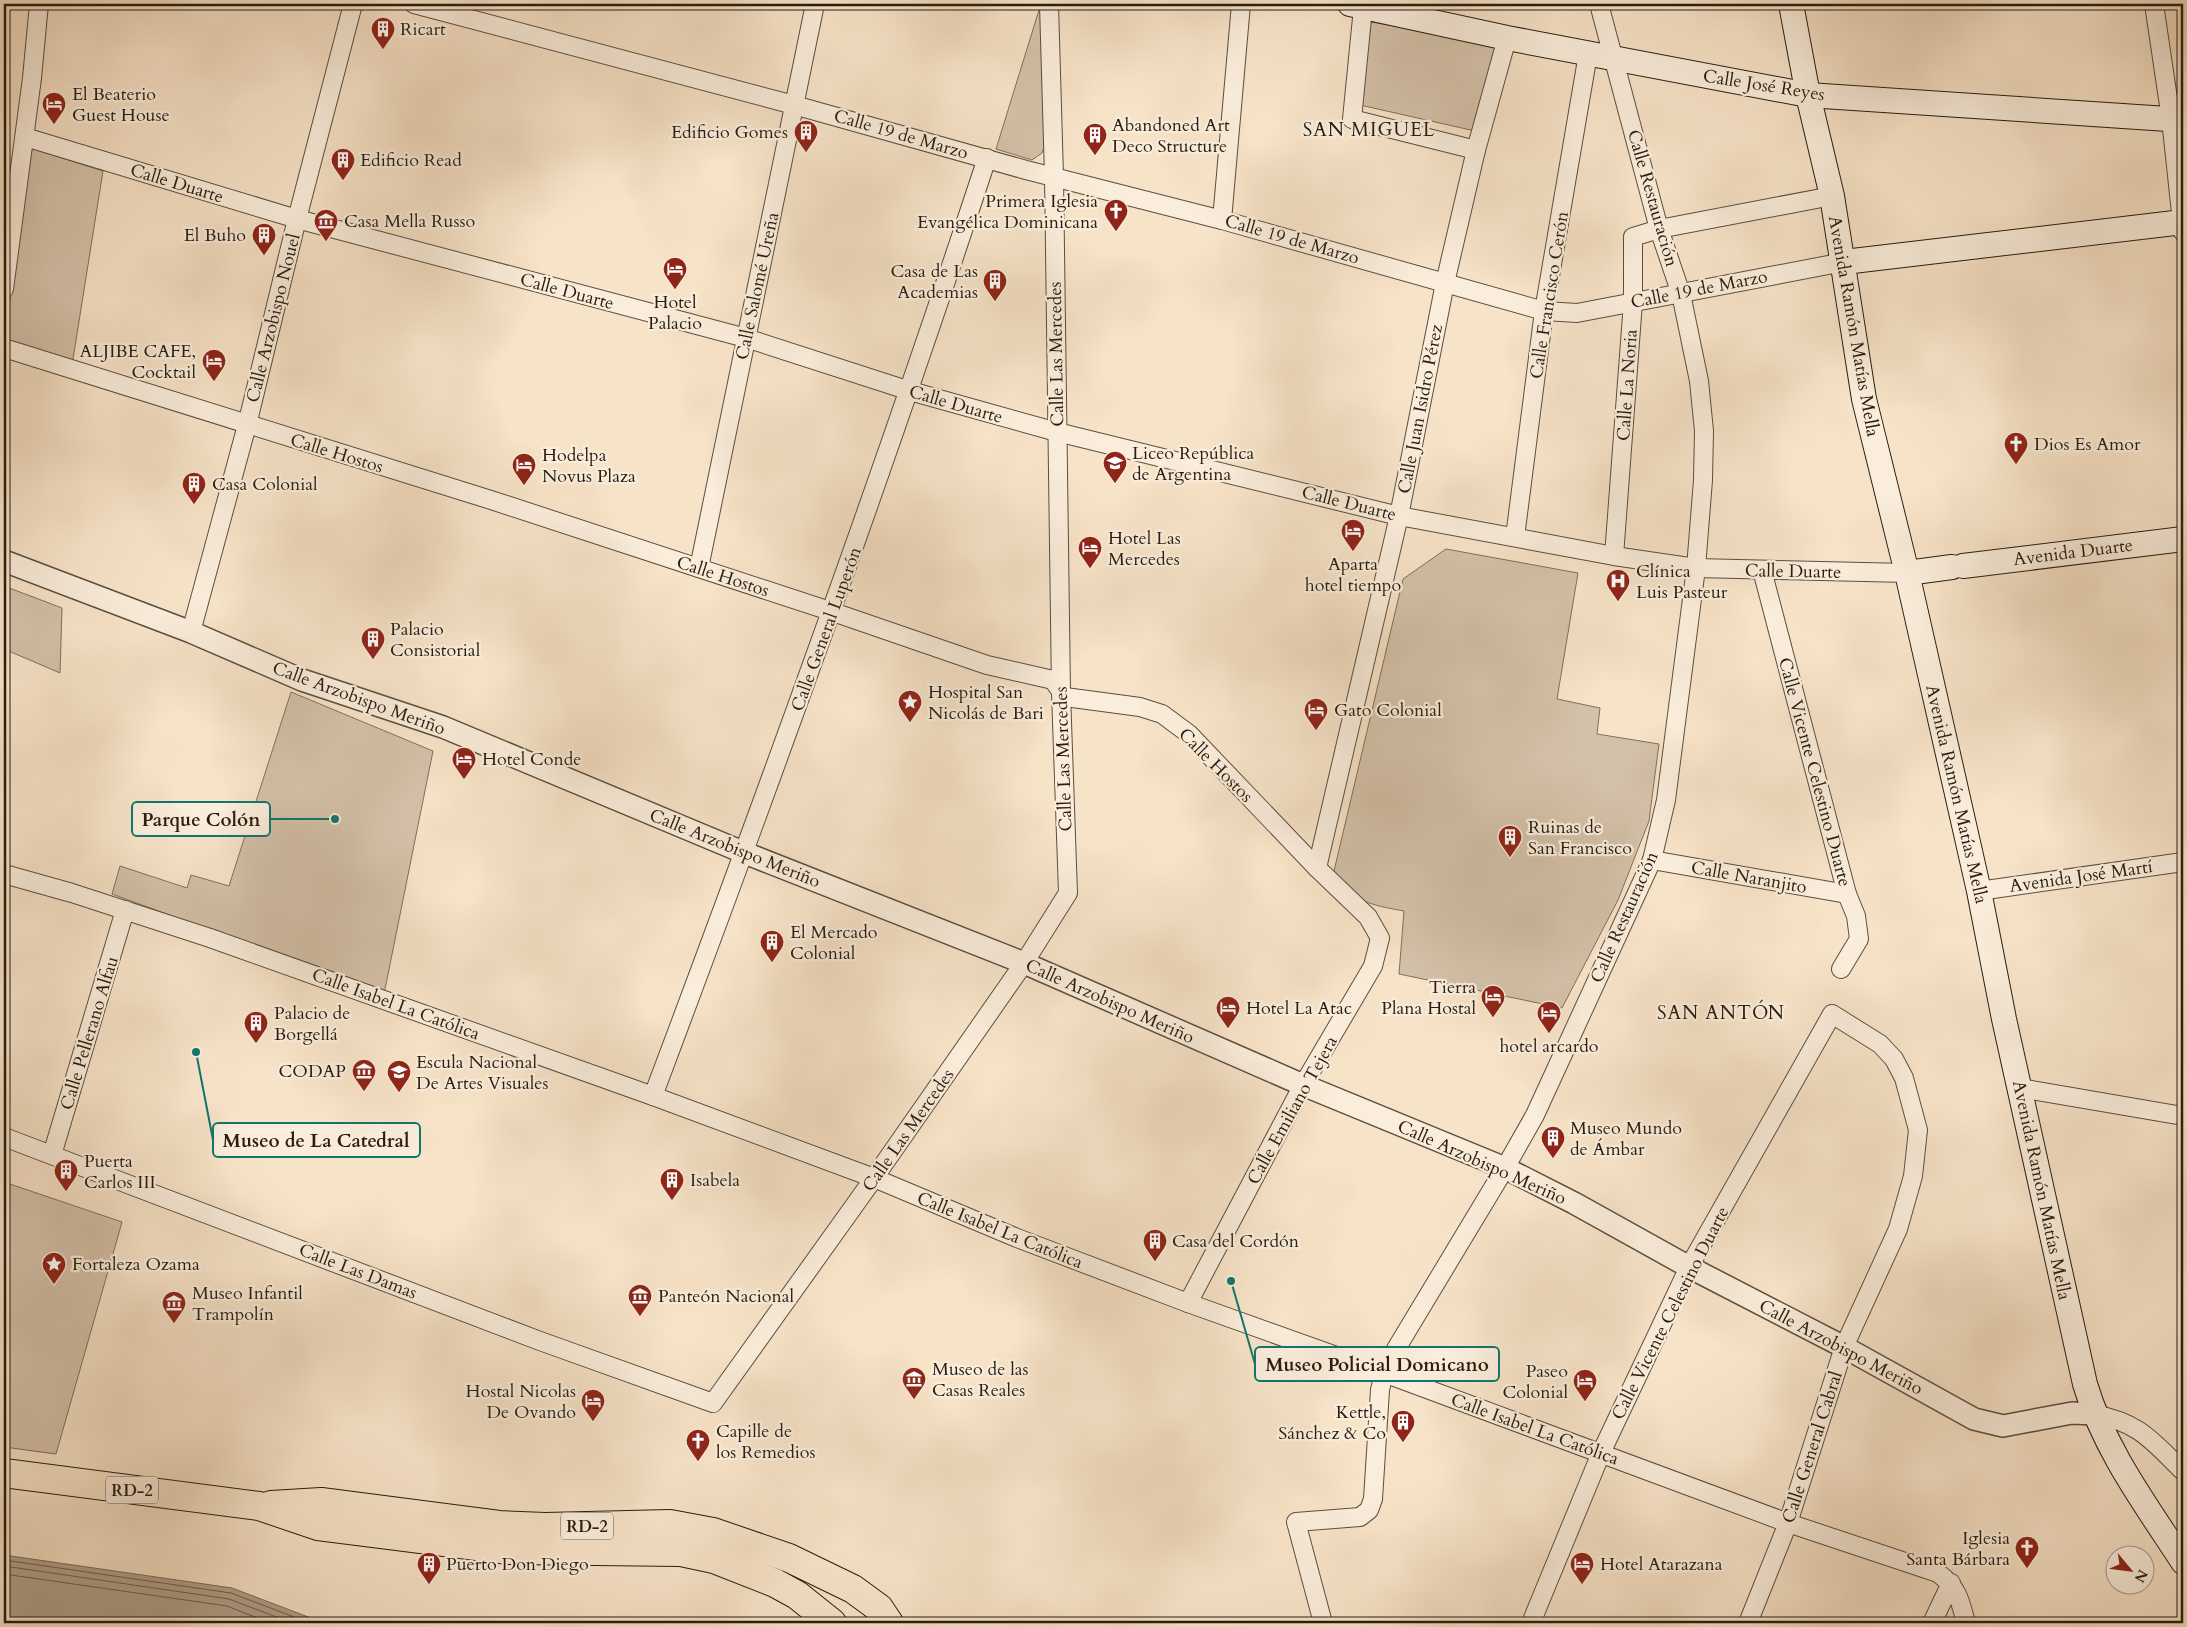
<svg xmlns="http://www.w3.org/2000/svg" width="2187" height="1627" viewBox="0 0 2187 1627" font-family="Cardo,serif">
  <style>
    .green { fill: #d4c1a9; stroke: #7e6f5d }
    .water { fill: #b0a08a; stroke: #796c5a }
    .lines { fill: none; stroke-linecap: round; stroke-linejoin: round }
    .shore { stroke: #6c5e4e; stroke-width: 1 }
    .minor-casing { stroke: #5b4e3f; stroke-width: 20 }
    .tertiary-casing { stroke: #5b4e3f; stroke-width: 24 }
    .secondary-casing { stroke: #271d11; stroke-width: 26 }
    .primary-casing { stroke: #271d11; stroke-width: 30 }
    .minor { stroke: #faeddb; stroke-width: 18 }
    .tertiary { stroke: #faeddb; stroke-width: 21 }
    .secondary { stroke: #faeddb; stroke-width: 24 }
    .primary { stroke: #f7e3c8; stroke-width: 28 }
    .labels { text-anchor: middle; stroke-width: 4.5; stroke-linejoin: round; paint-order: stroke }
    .shield { fill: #faeddb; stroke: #665b4e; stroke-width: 1 }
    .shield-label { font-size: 16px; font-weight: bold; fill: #271d11 }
    .poi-label { font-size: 18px; fill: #271d11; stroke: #faeddb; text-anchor: start }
    .street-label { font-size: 18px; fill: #271d11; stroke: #faeddb }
    .neighbourhood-label { font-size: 19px; letter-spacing: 1px; fill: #271d11; stroke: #faeddb }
    .leader { fill: none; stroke: #0f766e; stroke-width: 2 }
    .callout-dot { fill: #0f766e; stroke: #faeddb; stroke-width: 2 }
    .callout { fill: #faeddb; stroke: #0f766e; stroke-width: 2 }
    .callout-label { font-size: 19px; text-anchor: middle; font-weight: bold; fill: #271d11 }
  </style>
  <rect width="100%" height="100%" fill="#f7e3c8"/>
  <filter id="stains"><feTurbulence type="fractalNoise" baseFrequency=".004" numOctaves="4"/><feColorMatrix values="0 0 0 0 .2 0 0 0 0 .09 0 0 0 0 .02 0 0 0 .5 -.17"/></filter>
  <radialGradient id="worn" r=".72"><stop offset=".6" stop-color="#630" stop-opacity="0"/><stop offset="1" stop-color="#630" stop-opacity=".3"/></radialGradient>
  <!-- green -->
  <g class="green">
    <polygon points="1039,10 1045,10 1045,144 1042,153 1032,160 996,149"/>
    <polygon points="1371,22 1498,44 1475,131 1360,105"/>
    <polygon points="31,148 103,171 72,365 4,341"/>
    <path d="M1446,549L1578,573L1557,699L1600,708L1597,734L1659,744L1649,821L1618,900L1562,1008L1399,974L1404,911C1370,905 1353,902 1334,871L1403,579Z"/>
    <polygon points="4,586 62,608 60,673 4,649"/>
    <polygon points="291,692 433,751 384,994 112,894 120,866 187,888 191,875 229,886"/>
    <polygon points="4,1182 122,1222 56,1454 4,1447"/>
  </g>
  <!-- water -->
  <polygon class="water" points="4,1555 232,1588 324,1623 4,1623"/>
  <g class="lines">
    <!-- shore -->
    <g class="shore">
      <polyline points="4,1560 231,1593 310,1623"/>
      <polyline points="4,1566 229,1599 292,1623"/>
      <polyline points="4,1574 227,1606 270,1623"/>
    </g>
    <defs>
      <g id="minor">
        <polyline points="414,4 794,105 1026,170 1222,220 1544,311 1577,313 1844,262"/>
        <polyline points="2154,4 2171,119 2183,232"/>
        <polyline points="1363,8 1352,119 1476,150"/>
        <polyline points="25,137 297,219 746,338 910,391 1057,432 1399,516 1614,556 1696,568 1907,573"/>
        <polyline points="1222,220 1241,4"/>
        <polyline points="4,289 32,78 39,4"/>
        <polyline points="4,348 491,500 833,612 987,665 1053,680 1065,697 1140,707 1162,714 1189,734 1317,868 1368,917 1380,938 1373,966 1303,1085 1188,1303"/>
        <polyline points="1515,537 1544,311 1588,54"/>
        <polyline points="1614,556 1633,302 1633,237 1659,229 1832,196"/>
        <polyline points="699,568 815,4"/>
        <polyline points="1762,570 1847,894 1856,916 1859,939 1841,969"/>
        <polyline points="191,632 247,425 297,219 353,4"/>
        <polyline points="1652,860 1847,894"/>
        <polyline points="1317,868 1399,516 1445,283 1476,150 1507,38"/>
        <path d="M4,874L72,893L210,938L653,1096L874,1178L1017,1238L1188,1303L1384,1373L1788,1523L1938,1573C1958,1588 1960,1600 1966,1623"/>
        <polyline points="1979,891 2183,862"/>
        <polyline points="2020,1088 2183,1116"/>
        <path d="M653,1096C770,785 883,474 987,158"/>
        <polyline points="4,1137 540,1341 713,1403 874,1178 1024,963 1068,893 1061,693 1054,176 1049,4"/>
        <polyline points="52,1155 125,910"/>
        <path d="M2094,1414C2140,1423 2151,1440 2183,1471"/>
        <polyline points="1323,1623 1296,1522 1360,1517 1369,1510 1373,1499 1380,1390 1384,1373 1396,1349 1505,1168 1535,1115 1652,860 1666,800 1696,568 1703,480 1704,431 1699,381 1681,294 1659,229 1599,4"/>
        <polyline points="1531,1623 1601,1453 1689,1267 1832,1014 1880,1044 1894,1059 1904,1078 1918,1130 1913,1176 1898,1229 1844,1347 1788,1523 1748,1623"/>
        <polyline points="1932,1623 1951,1583"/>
      </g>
      <polyline id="tertiary" points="4,561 191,632 302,680 443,727 745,853 1024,963 1303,1085 1505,1168 1574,1203 1689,1267 1844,1347 1974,1419 2003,1426 2072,1413 2094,1414"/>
      <g id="secondary">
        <polyline points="1350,4 1507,38 1808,95 2183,120"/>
        <path d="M1791,4L1808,95L1832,196L1864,399L1907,573L1979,891L2004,1019L2085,1384C2104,1449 2146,1505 2183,1562"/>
        <polyline points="1844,262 2183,222"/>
        <polyline points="1963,566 2183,539"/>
        <polyline points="1907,573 1952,567"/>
      </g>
      <g id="primary">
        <polyline points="4,1473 259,1506 318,1526 508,1550 681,1552 714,1559 775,1583 797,1595 832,1623"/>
        <polyline points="271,1505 321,1502 499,1525 545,1527 670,1524 713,1532 789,1558 853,1589 879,1608 889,1623"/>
      </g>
    </defs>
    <!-- minor casing -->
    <use href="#minor" class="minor-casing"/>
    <!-- tertiary casing -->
    <use href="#tertiary" class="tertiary-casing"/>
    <!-- secondary casing -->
    <use href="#secondary" class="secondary-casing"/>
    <!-- primary casing -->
    <use href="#primary" class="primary-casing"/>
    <!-- minor -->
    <use href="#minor" class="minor"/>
    <!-- tertiary -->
    <use href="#tertiary" class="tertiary"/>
    <!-- secondary -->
    <use href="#secondary" class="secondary"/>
    <!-- primary -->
    <use href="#primary" class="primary"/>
  </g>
  <!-- icons -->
  <defs>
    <symbol id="building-pin" viewBox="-11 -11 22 30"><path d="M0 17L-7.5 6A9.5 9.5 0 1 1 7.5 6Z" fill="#8f2418" stroke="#faeddb"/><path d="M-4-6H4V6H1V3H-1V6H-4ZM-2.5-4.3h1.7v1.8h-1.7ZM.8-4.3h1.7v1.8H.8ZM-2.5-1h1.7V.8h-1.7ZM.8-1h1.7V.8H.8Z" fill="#fff"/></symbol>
    <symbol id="hotel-pin" viewBox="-11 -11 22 30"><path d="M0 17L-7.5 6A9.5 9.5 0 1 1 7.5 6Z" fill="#8f2418" stroke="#faeddb"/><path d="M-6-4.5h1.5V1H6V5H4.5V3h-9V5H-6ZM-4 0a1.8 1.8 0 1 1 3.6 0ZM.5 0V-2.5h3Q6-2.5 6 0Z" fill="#fff"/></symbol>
    <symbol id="church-pin" viewBox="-11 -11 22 30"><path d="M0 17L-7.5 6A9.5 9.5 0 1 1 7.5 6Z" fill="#8f2418" stroke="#faeddb"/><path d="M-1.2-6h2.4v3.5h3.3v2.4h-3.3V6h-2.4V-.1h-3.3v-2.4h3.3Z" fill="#fff"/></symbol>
    <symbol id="museum-pin" viewBox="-11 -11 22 30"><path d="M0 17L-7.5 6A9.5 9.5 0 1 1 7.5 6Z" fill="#8f2418" stroke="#faeddb"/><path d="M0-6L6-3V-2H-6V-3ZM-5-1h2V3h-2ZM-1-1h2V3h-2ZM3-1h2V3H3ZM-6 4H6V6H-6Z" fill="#fff"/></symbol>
    <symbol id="school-pin" viewBox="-11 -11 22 30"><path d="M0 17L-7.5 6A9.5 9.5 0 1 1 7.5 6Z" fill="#8f2418" stroke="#faeddb"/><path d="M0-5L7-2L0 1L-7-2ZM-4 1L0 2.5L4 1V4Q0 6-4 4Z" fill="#fff"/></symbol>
    <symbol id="hospital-pin" viewBox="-11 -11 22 30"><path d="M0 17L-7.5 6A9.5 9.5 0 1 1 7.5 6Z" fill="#8f2418" stroke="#faeddb"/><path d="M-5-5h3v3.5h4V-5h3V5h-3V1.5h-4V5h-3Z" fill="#fff"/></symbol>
    <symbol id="sight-pin" viewBox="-11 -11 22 30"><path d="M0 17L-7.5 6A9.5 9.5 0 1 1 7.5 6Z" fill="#8f2418" stroke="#faeddb"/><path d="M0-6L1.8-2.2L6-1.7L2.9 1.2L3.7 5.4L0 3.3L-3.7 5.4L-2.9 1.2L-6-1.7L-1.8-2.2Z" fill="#fff"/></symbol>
    <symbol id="university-pin" viewBox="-11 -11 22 30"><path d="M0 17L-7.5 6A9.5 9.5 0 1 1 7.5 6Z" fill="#8f2418" stroke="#faeddb"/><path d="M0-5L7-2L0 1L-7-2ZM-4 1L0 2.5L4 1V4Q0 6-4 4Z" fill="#fff"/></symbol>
  </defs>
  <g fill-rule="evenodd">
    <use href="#building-pin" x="369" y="15" width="28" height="38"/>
    <use href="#hotel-pin" x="40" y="90" width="28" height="38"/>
    <use href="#building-pin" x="792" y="118" width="28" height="38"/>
    <use href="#building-pin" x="1081" y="121" width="28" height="38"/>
    <use href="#building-pin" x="329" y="146" width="28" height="38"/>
    <use href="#church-pin" x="1102" y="197" width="28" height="38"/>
    <use href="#museum-pin" x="312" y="207" width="28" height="38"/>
    <use href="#building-pin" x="250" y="221" width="28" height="38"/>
    <use href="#hotel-pin" x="661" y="255" width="28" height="38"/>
    <use href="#building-pin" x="981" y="267" width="28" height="38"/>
    <use href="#hotel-pin" x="200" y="347" width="28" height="38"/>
    <use href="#church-pin" x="2002" y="430" width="28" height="38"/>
    <use href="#school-pin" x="1101" y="449" width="28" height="38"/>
    <use href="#hotel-pin" x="510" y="451" width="28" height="38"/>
    <use href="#building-pin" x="180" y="470" width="28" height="38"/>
    <use href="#hotel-pin" x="1339" y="517" width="28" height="38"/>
    <use href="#hotel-pin" x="1076" y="534" width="28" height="38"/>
    <use href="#hospital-pin" x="1604" y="567" width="28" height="38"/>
    <use href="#building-pin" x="359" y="625" width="28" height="38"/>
    <use href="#sight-pin" x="896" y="688" width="28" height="38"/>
    <use href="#hotel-pin" x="1302" y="696" width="28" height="38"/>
    <use href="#hotel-pin" x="450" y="745" width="28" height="38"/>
    <use href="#building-pin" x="1496" y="823" width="28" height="38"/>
    <use href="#building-pin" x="758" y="928" width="28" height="38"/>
    <use href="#hotel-pin" x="1479" y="983" width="28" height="38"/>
    <use href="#hotel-pin" x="1214" y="994" width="28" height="38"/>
    <use href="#hotel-pin" x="1535" y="999" width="28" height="38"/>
    <use href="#building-pin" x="242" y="1009" width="28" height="38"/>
    <use href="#museum-pin" x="350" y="1057" width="28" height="38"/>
    <use href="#university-pin" x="385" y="1058" width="28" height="38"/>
    <use href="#building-pin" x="1539" y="1124" width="28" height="38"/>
    <use href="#building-pin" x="52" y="1157" width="28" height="38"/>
    <use href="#building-pin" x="658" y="1166" width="28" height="38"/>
    <use href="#building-pin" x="1141" y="1227" width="28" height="38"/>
    <use href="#sight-pin" x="40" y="1250" width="28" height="38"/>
    <use href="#museum-pin" x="626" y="1282" width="28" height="38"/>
    <use href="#museum-pin" x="160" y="1289" width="28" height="38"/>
    <use href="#museum-pin" x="900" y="1365" width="28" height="38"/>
    <use href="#hotel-pin" x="1571" y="1367" width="28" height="38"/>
    <use href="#hotel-pin" x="579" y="1387" width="28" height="38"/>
    <use href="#building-pin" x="1389" y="1408" width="28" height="38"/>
    <use href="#church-pin" x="684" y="1427" width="28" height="38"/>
    <use href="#church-pin" x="2013" y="1534" width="28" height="38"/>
    <use href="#building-pin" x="415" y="1550" width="28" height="38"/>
    <use href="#hotel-pin" x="1568" y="1550" width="28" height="38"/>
  </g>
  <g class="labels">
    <!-- shield labels -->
    <g class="shield">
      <rect x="106" y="1476.5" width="52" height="27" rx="4"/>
      <rect x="561" y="1512.5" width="52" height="27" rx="4"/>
    </g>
    <g class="shield-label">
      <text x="132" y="1496">RD-2</text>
      <text x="587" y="1532">RD-2</text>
    </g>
    <!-- poi labels -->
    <g class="poi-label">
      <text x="400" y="35">Ricart</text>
      <text x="72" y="100">El Beaterio<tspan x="72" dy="21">Guest House</tspan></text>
      <text x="1112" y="131">Abandoned Art<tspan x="1112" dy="21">Deco Structure</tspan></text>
      <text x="788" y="138" text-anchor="end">Edificio Gomes</text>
      <text x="360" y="166">Edificio Read</text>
      <text x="1098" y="207" text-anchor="end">Primera Iglesia<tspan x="1098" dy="21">Evangélica Dominicana</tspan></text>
      <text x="344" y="227">Casa Mella Russo</text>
      <text x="246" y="241" text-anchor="end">El Buho</text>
      <text x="978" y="277" text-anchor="end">Casa de Las<tspan x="978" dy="21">Academias</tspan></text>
      <text x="675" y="308" text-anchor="middle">Hotel<tspan x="675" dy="21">Palacio</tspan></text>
      <text x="196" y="357" text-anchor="end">ALJIBE CAFE,<tspan x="196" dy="21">Cocktail</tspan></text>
      <text x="2034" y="450">Dios Es Amor</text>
      <text x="1132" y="459">Liceo República<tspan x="1132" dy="21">de Argentina</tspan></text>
      <text x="542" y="461">Hodelpa<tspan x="542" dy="21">Novus Plaza</tspan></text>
      <text x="212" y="490">Casa Colonial</text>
      <text x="1108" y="544">Hotel Las<tspan x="1108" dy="21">Mercedes</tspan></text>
      <text x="1353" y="570" text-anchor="middle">Aparta<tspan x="1353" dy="21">hotel tiempo</tspan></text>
      <text x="1636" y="577">Clínica<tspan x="1636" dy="21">Luis Pasteur</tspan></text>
      <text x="390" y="635">Palacio<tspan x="390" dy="21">Consistorial</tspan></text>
      <text x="928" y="698">Hospital San<tspan x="928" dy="21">Nicolás de Bari</tspan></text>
      <text x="1334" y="716">Gato Colonial</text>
      <text x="482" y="765">Hotel Conde</text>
      <text x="1528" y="833">Ruinas de<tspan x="1528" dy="21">San Francisco</tspan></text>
      <text x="790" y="938">El Mercado<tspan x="790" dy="21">Colonial</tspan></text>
      <text x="1476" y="993" text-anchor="end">Tierra<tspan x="1476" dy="21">Plana Hostal</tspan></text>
      <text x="1246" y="1014">Hotel La Atac</text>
      <text x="274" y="1019">Palacio de<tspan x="274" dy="21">Borgellá</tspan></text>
      <text x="1549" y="1052" text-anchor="middle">hotel arcardo</text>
      <text x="416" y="1068">Escula Nacional<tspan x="416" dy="21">De Artes Visuales</tspan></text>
      <text x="346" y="1077" text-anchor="end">CODAP</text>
      <text x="1570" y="1134">Museo Mundo<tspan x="1570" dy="21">de Ámbar</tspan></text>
      <text x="84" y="1167">Puerta<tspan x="84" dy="21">Carlos III</tspan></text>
      <text x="690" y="1186">Isabela</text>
      <text x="1172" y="1247">Casa del Cordón</text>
      <text x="72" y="1270">Fortaleza Ozama</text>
      <text x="192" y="1299">Museo Infantil<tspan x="192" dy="21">Trampolín</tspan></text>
      <text x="658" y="1302">Panteón Nacional</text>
      <text x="932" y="1375">Museo de las<tspan x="932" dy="21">Casas Reales</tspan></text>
      <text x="1568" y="1377" text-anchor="end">Paseo<tspan x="1568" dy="21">Colonial</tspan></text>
      <text x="576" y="1397" text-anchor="end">Hostal Nicolas<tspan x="576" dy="21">De Ovando</tspan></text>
      <text x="1386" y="1418" text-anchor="end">Kettle,<tspan x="1386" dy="21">Sánchez &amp; Co</tspan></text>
      <text x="716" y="1437">Capille de<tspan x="716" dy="21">los Remedios</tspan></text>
      <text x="2010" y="1544" text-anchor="end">Iglesia<tspan x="2010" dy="21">Santa Bárbara</tspan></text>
      <text x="446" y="1570">Puerto Don Diego</text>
      <text x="1600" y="1570">Hotel Atarazana</text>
    </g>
    <!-- street labels -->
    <g class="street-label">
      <text transform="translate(1764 85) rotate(9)" y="6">Calle José Reyes</text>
      <text transform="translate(901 134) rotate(16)" y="6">Calle 19 de Marzo</text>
      <text transform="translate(177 183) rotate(17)" y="6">Calle Duarte</text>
      <text transform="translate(1653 198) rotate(74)" y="6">Calle Restauración</text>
      <text transform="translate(1292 239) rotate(16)" y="6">Calle 19 de Marzo</text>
      <text transform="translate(757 286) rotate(-78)" y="6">Calle Salomé Ureña</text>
      <text transform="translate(1699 289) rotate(-11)" y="6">Calle 19 de Marzo</text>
      <text transform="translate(567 291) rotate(15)" y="6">Calle Duarte</text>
      <text transform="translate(1549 295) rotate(-81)" y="6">Calle Francisco Cerón</text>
      <text transform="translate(273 318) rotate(-76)" y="6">Calle Arzobispo Nouel</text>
      <text transform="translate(1854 326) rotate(80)" y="6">Avenida Ramón Matías Mella</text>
      <text transform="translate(1056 354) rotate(-91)" y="6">Calle Las Mercedes</text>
      <text transform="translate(1627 385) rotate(-86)" y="6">Calle La Noria</text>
      <text transform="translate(956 404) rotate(16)" y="6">Calle Duarte</text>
      <text transform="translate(1420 409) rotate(-79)" y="6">Calle Juan Isidro Pérez</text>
      <text transform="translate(337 453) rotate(17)" y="6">Calle Hostos</text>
      <text transform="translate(1349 503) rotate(14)" y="6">Calle Duarte</text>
      <text transform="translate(2073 552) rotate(-7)" y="6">Avenida Duarte</text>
      <text transform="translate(1793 571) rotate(1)" y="6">Calle Duarte</text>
      <text transform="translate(723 576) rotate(18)" y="6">Calle Hostos</text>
      <text transform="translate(826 629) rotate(-70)" y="6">Calle General Luperón</text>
      <text transform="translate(359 698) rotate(20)" y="6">Calle Arzobispo Meriño</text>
      <text transform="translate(1063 759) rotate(-92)" y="6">Calle Las Mercedes</text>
      <text transform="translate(1216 765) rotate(45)" y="6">Calle Hostos</text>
      <text transform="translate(1815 772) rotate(75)" y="6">Calle Vicente Celestino Duarte</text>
      <text transform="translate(1957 794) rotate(77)" y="6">Avenida Ramón Matías Mella</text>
      <text transform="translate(735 848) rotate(22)" y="6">Calle Arzobispo Meriño</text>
      <text transform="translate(2081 876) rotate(-8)" y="6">Avenida José Martí</text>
      <text transform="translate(1749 877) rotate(10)" y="6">Calle Naranjito</text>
      <text transform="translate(1624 917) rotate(-66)" y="6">Calle Restauración</text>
      <text transform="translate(1110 1001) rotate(24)" y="6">Calle Arzobispo Meriño</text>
      <text transform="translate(396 1004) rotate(20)" y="6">Calle Isabel La Católica</text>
      <text transform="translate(89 1033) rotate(-73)" y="6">Calle Pellerano Alfau</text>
      <text transform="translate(1292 1110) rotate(-61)" y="6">Calle Emiliano Tejera</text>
      <text transform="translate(908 1130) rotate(-55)" y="6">Calle Las Mercedes</text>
      <text transform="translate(1482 1162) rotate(24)" y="6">Calle Arzobispo Meriño</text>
      <text transform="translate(2042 1190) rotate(78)" y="6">Avenida Ramón Matías Mella</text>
      <text transform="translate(1000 1230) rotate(22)" y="6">Calle Isabel La Católica</text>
      <text transform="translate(358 1271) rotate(21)" y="6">Calle Las Damas</text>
      <text transform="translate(1670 1313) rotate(-63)" y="6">Calle Vicente Celestino Duarte</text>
      <text transform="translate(1841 1347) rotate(28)" y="6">Calle Arzobispo Meriño</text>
      <text transform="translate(1535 1429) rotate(20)" y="6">Calle Isabel La Católica</text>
      <text transform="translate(1812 1447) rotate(-72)" y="6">Calle General Cabral</text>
    </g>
    <!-- neighbourhood labels -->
    <g class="neighbourhood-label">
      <text x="1369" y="136">SAN MIGUEL</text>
      <text x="1721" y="1019">SAN ANTÓN</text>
    </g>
  </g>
  <!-- callouts -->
  <path class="leader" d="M335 819L270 819M196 1052L213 1140M1231 1281L1255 1364"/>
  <g class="callout-dot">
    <circle cx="335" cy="819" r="5"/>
    <circle cx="196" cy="1052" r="5"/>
    <circle cx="1231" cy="1281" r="5"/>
  </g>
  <g class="callout">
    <rect x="132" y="802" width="138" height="34" rx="5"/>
    <rect x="213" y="1123" width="207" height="34" rx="5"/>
    <rect x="1255" y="1347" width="244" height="34" rx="5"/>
  </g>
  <g class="callout-label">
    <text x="201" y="826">Parque Colón</text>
    <text x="316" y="1147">Museo de La Catedral</text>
    <text x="1377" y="1371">Museo Policial Domicano</text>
  </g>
  <!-- margin -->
  <rect width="2187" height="1627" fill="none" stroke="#f7e3c8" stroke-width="20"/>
  <rect x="5" y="5" width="2177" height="1617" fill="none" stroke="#271d11" stroke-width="2.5"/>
  <rect x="10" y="10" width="2167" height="1607" fill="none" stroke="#271d11"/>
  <!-- north arrow -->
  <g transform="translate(2130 1570) rotate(119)"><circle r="24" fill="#faeddb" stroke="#a69a8a"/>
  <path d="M0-4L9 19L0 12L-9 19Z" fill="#8f2418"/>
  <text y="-8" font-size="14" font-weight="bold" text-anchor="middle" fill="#271d11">N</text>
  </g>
  <rect width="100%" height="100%" filter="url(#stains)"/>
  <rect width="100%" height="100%" fill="url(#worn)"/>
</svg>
